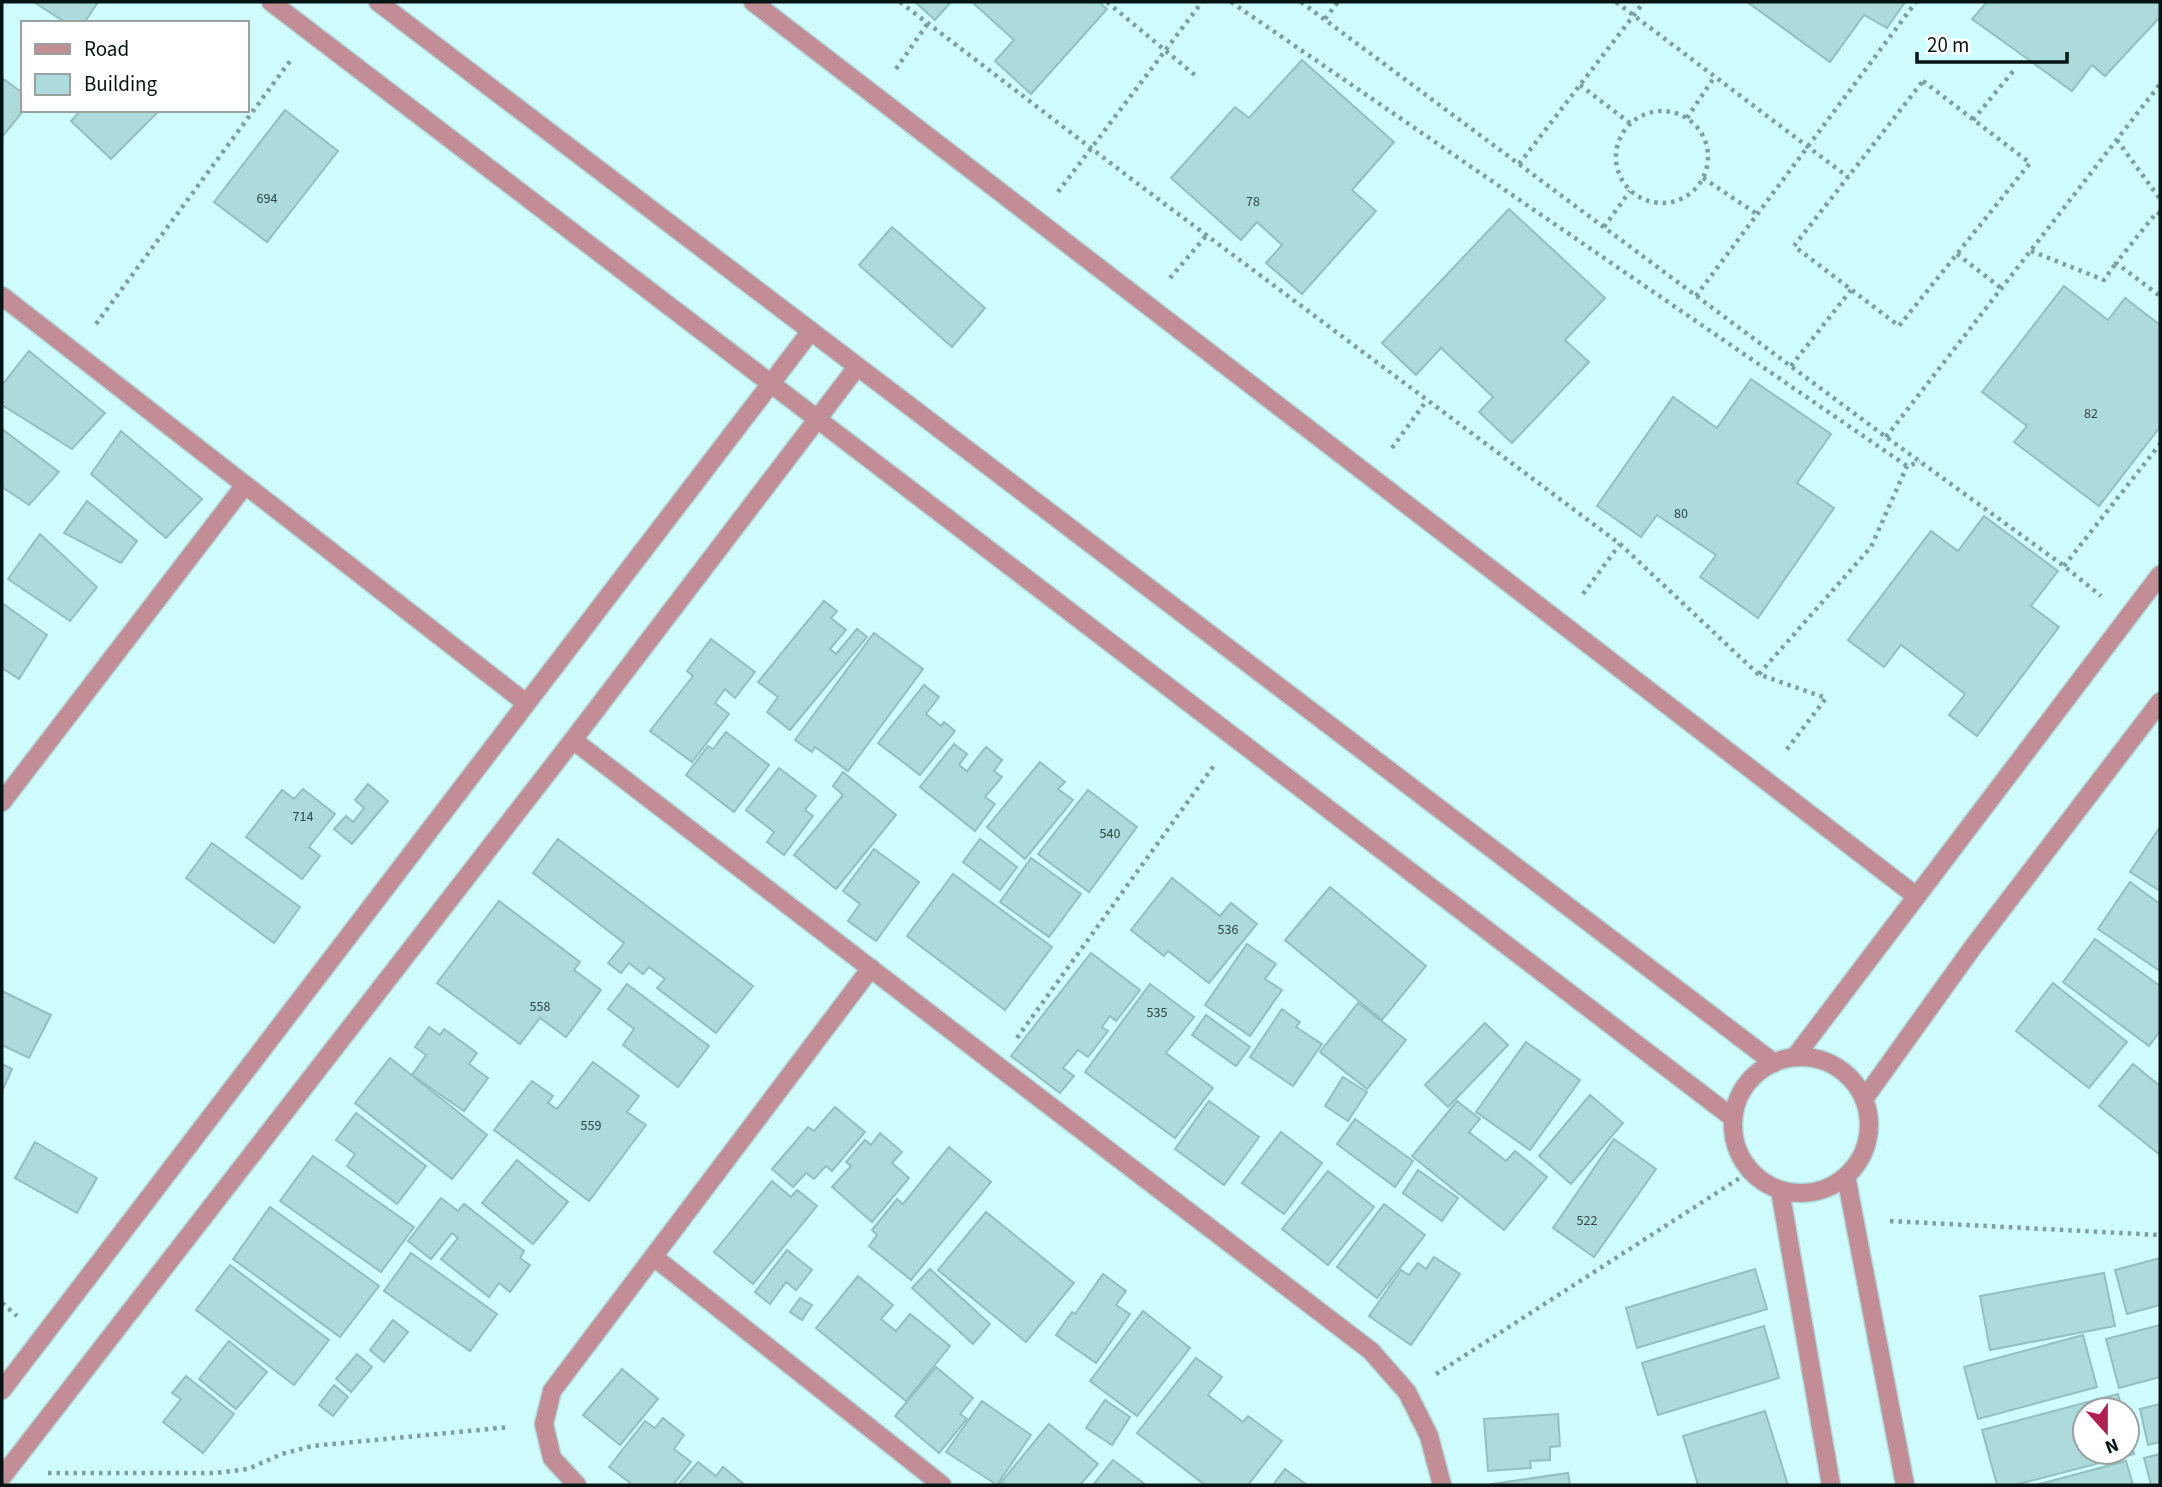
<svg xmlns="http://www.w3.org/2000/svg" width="2162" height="1487" viewBox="0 0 2162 1487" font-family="'Source Sans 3',sans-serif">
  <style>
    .building { fill: #addadb; stroke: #93bfc0; stroke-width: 2 }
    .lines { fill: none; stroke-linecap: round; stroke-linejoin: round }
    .street-casing { stroke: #afd8d9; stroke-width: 21 }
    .path { stroke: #7d9f9f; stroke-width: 4.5; stroke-dasharray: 3.5 5; stroke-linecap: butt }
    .street { stroke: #c28d95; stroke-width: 18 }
    .labels { text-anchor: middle; stroke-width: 6; stroke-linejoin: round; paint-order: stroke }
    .number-label { font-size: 14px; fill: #2e4646 }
  </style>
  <rect width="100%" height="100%" fill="#cffdfe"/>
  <!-- building -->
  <g class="building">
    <polygon points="34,2 98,2 84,23 66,23"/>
    <polygon points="915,2 951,2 935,20"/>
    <polygon points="972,2 1099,2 1107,9 1031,94 995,61 1014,40"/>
    <polygon points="1747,2 1905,2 1887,28 1864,15 1830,62"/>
    <polygon points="1987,2 2160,2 2160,17 2105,76 2092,65 2072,91 1972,19"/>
    <polygon points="1302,60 1394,142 1352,190 1376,211 1302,294 1266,263 1282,245 1257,222 1241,240 1171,178 1235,107 1249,118"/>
    <polygon points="2,78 23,93 24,110 2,137"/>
    <polygon points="81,110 160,110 111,159 71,121"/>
    <polygon points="285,110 338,151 267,242 214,202"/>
    <polygon points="1509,209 1605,298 1565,340 1589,362 1512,443 1479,412 1493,397 1441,348 1416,375 1382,343"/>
    <polygon points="892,227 985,308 952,347 859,265"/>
    <polygon points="2064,286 2108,320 2125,298 2160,325 2160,427 2099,506 2014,442 2027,426 1982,392"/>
    <polygon points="29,351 105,413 72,449 2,405 2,385"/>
    <polygon points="1751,379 1831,434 1797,483 1834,508 1758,618 1700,577 1716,555 1657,515 1641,537 1597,506 1673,397 1717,428"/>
    <polygon points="2,429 59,472 29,505 2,487"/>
    <polygon points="121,431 202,499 166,538 91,474"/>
    <polygon points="87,501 137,541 121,563 64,533"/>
    <polygon points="1984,516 2058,571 2031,606 2059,627 1977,736 1949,715 1965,694 1901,645 1884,667 1848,640 1931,531 1958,551"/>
    <polygon points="40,534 97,587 70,621 8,579"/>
    <polygon points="824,601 837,611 831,618 846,630 830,649 836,654 857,629 867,637 790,730 767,712 778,697 758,682"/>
    <polygon points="2,603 47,635 19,679 2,668"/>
    <polygon points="874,633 923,669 848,771 815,747 812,752 795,740"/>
    <polygon points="711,639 755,672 735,698 725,689 715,703 729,714 692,762 650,731 693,676 687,671"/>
    <polygon points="924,685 939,697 926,714 941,726 944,722 955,731 920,775 878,743"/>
    <polygon points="726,732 769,765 734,812 686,775 708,746 713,749"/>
    <polygon points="954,744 967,754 959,765 967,771 986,747 1002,760 994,771 1002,777 985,797 995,804 975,831 920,787"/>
    <polygon points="1040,762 1065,782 1058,789 1073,800 1025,859 987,827"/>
    <polygon points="779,768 816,796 805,810 813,816 784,855 767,842 774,832 746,810"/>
    <polygon points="843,772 896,815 836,889 794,855 843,795 833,786"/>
    <polygon points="368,784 388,801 352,844 334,829 346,816 353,822 364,808 355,800"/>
    <polygon points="303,789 335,814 309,847 320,856 302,879 246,837 282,790 294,799"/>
    <polygon points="1088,790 1137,827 1089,892 1038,854"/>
    <polygon points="2160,827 2160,891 2130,872"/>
    <polygon points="558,839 753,986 716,1033 657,988 665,979 649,967 643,974 629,963 621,973 608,963 624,943 533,873"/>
    <polygon points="980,839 1017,867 1000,890 963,862"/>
    <polygon points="212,843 300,907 274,943 186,878"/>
    <polygon points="874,849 919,882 876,941 848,921 860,904 843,891"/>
    <polygon points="1031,858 1081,894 1049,937 1000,902"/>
    <polygon points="953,874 1052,947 1005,1010 907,936"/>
    <polygon points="1172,878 1220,916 1231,903 1257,924 1209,983 1168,951 1164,956 1131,930"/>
    <polygon points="2130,882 2160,904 2160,971 2098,929"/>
    <polygon points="1330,887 1426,966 1382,1020 1285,940"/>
    <polygon points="499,901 580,962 574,970 601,990 566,1037 540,1018 520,1044 437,983"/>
    <polygon points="2095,939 2160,986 2160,1031 2149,1046 2063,982"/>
    <polygon points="1247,944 1276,964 1265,979 1282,990 1250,1036 1205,1005"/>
    <polygon points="1091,953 1140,990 1116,1021 1110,1016 1102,1027 1108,1031 1088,1057 1078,1050 1063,1068 1074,1076 1060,1093 1011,1056"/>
    <polygon points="2053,983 2127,1042 2089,1088 2016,1031"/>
    <polygon points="627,984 709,1046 678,1087 623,1045 634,1029 608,1009"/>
    <polygon points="1150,984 1194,1017 1166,1053 1213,1088 1175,1138 1085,1072"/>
    <polygon points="2,991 51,1015 29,1058 2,1045"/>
    <polygon points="1358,1003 1406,1040 1367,1089 1320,1052"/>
    <polygon points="1282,1009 1300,1022 1296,1027 1322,1044 1293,1086 1250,1057"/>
    <polygon points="1206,1015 1250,1047 1236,1066 1192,1035"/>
    <polygon points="1485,1023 1508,1045 1448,1107 1425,1085"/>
    <polygon points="429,1027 440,1035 444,1029 477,1053 469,1064 488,1078 464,1111 412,1075 426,1055 415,1047"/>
    <polygon points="1526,1042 1580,1080 1530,1150 1476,1112"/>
    <polygon points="390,1058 487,1135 452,1179 355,1103"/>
    <polygon points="593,1062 639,1096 627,1112 646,1125 589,1201 494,1130 532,1081 553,1096 548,1103 557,1109"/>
    <polygon points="2,1064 12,1069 2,1091"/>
    <polygon points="2133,1064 2160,1086 2160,1155 2099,1106"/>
    <polygon points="1343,1077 1367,1092 1348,1121 1325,1106"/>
    <polygon points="1590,1095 1623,1123 1571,1184 1539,1156"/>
    <polygon points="1209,1101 1259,1137 1224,1185 1175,1149"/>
    <polygon points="1457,1101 1480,1119 1469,1132 1506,1161 1515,1151 1547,1177 1504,1230 1412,1156"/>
    <polygon points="835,1107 865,1132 832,1171 826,1166 814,1179 806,1173 793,1187 772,1169 808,1127 814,1131"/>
    <polygon points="356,1113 426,1166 397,1204 347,1166 355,1154 336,1140"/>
    <polygon points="1355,1119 1413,1161 1395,1187 1337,1144"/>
    <polygon points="1281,1132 1322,1163 1284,1214 1242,1183"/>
    <polygon points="880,1133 902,1152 892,1163 909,1178 872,1222 832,1187 851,1166 846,1162 865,1140 871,1145"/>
    <polygon points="1614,1139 1656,1169 1594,1257 1553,1228"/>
    <polygon points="35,1142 97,1178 77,1213 15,1178"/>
    <polygon points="949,1147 991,1182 911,1280 869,1246 877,1235 872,1230 897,1199 903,1204"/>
    <polygon points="313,1156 414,1227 381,1272 280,1201"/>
    <polygon points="517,1160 568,1202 533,1244 482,1203"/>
    <polygon points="1418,1170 1458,1198 1442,1221 1403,1193"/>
    <polygon points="1328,1171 1374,1207 1328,1265 1282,1229"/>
    <polygon points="772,1181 791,1197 797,1190 817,1206 753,1284 714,1252"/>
    <polygon points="441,1198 458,1211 464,1204 524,1251 520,1258 530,1265 510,1292 499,1283 489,1297 441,1259 458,1238 452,1233 431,1259 408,1241"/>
    <polygon points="1384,1204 1425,1235 1377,1298 1337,1267"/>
    <polygon points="270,1207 379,1286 340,1337 233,1259"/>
    <polygon points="986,1212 1074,1283 1026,1342 938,1270"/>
    <polygon points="787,1250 812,1270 796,1290 786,1282 770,1304 755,1292"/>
    <polygon points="411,1253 497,1314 470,1351 384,1291"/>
    <polygon points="1434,1257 1460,1274 1411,1345 1369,1316 1401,1270 1409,1275 1418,1263 1426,1269"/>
    <polygon points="2160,1258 2160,1305 2127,1314 2115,1270"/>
    <polygon points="230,1265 329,1340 294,1385 196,1310"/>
    <polygon points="930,1269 990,1324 973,1344 912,1288"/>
    <polygon points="1755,1269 1767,1309 1637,1348 1626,1308"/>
    <polygon points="2104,1273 2115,1326 1990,1350 1980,1296"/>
    <polygon points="1103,1274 1126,1291 1116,1305 1130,1314 1096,1363 1056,1335 1072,1312 1075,1314"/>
    <polygon points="858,1276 893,1305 881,1319 896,1331 910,1314 950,1346 906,1401 816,1328"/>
    <polygon points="800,1298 812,1305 802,1320 790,1312"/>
    <polygon points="1143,1311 1190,1348 1137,1416 1090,1381"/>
    <polygon points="393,1320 408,1332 384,1362 370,1350"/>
    <polygon points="2160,1325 2160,1377 2119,1388 2106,1339"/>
    <polygon points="1764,1326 1779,1378 1658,1415 1642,1363"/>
    <polygon points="2083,1335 2097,1387 1978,1419 1964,1367"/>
    <polygon points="229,1341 267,1372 236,1409 199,1379"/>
    <polygon points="357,1354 372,1367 351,1392 336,1379"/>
    <polygon points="1196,1358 1222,1377 1208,1395 1243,1422 1248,1416 1282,1441 1248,1485 1205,1485 1137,1433"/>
    <polygon points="936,1367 973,1398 960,1414 967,1419 939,1453 895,1416"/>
    <polygon points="622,1369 658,1399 620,1445 583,1415"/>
    <polygon points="186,1376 234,1414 203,1453 163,1422 181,1399 172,1393"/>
    <polygon points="334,1385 348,1397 333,1416 319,1405"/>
    <polygon points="2118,1394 2122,1410 2085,1410 2085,1452 2127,1452 2127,1429 2134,1454 2015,1485 1997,1485 1982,1430"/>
    <polygon points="1105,1400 1130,1417 1112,1445 1086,1428"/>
    <polygon points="982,1401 1031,1435 997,1485 946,1452"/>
    <polygon points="2160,1404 2160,1442 2148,1445 2140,1409"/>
    <polygon points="1765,1411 1788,1485 1698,1485 1683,1436"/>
    <polygon points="1558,1414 1560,1446 1550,1447 1550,1460 1530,1461 1531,1468 1488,1471 1484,1419"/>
    <polygon points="663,1418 684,1435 674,1449 691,1462 673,1485 633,1485 609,1467 645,1421 655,1428"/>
    <polygon points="1049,1424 1098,1464 1080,1485 999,1485"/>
    <polygon points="2160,1454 2160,1485 2151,1485 2144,1458"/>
    <polygon points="1113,1460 1146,1485 1093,1485"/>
    <polygon points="2126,1461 2133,1485 2036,1485"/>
    <polygon points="698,1462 716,1476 723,1467 745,1485 678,1485"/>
    <polygon points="1285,1469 1307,1485 1273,1485"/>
    <polygon points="1568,1473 1570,1485 1493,1485 1492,1484"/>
  </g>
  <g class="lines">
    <defs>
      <g id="street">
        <polyline points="271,2 1733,1118"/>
        <polyline points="378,2 1774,1063"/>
        <polyline points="753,2 1916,896"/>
        <polyline points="2,296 526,703"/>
        <path d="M573,740C839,943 1104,1149 1371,1351L1407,1392L1429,1436L1442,1485"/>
        <polyline points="2,802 245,485"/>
        <polyline points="1795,1057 2160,575"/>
        <circle cx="1801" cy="1125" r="68"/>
        <polyline points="1864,1099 1973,947 2160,702"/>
        <polyline points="1846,1176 1905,1485"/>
        <polyline points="1780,1190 1831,1485"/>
        <polyline points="654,1257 942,1485"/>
        <polyline points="2,1390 811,331"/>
        <polyline points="2,1477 573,740 857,367"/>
        <polyline points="577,1485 552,1458 544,1424 552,1391 871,968"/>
      </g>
    </defs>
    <!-- street casing -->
    <use href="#street" class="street-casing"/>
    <!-- path -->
    <g class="path">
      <polyline points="900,2 1134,181 1620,544 1758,674 1826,698 1784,753"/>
      <polyline points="1107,2 1196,76"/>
      <polyline points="1231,2 1907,466 1920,462"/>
      <polyline points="1301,2 1886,437 2064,566 2101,596"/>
      <polyline points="1616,2 1848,177"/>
      <polyline points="1325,19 1338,2"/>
      <polyline points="896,69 928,23"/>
      <polygon points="1923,81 2030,163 1899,326 1794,246"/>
      <polyline points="1580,85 1631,124"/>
      <circle cx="1662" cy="157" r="46"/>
      <polyline points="1687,118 1715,76"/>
      <polyline points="1973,120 2014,70"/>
      <polyline points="2117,140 2160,199"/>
      <polyline points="1519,164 1644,2"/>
      <polyline points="1703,178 1757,214"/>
      <polyline points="1058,192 1202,2"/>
      <polyline points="2160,214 2157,212 2116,263 2160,296"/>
      <polyline points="1604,227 1630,191"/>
      <polyline points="2031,251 2104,280 2116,263"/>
      <polyline points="1957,254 2001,288"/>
      <polyline points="1170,278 1206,236"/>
      <polyline points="1696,296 1916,2"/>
      <polyline points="96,324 290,61"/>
      <polyline points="1791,366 1851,290"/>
      <polyline points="1886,437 2160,84"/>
      <polyline points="1392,448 1427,400"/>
      <polyline points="2064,566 2160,444"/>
      <polyline points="1583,594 1620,544"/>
      <polyline points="1759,674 1871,547 1907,466"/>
      <polyline points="1017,1038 1215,764"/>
      <polyline points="1890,1221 2160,1235"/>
      <polyline points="2,1303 17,1316"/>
      <polyline points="1436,1374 1749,1172"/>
      <polyline points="48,1473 216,1473 248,1469 282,1454 312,1446 510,1427"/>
    </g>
    <!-- street -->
    <use href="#street" class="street"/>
  </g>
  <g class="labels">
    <!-- number labels -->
    <g class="number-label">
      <text x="267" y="203">694</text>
      <text x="1253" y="206">78</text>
      <text x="2091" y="418">82</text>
      <text x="1681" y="518">80</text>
      <text x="303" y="821">714</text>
      <text x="1110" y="838">540</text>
      <text x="1228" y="934">536</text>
      <text x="540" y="1011">558</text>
      <text x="1157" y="1017">535</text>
      <text x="591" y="1130">559</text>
      <text x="1587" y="1225">522</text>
    </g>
  </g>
  <!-- border -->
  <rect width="2162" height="1487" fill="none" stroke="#041414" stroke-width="7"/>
  <!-- legend -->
  <rect x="21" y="21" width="228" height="91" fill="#ffffff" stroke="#9ba1a1" stroke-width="2"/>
  <rect x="35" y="44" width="35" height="10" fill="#c28d95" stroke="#9ba1a1" stroke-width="2"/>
  <text x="84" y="56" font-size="21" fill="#041414">Road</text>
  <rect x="35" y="74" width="35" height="21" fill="#addadb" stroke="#9ba1a1" stroke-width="2"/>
  <text x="84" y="91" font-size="21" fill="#041414">Building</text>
  <!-- north arrow -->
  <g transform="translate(2106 1431) rotate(159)"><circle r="33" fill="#ffffff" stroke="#9ba1a1" stroke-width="2"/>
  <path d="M0-5L12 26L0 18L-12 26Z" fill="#b1204f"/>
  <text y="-10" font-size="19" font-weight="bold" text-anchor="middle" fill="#041414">N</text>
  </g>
  <!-- scale -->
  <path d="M1917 52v10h150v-10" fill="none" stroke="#041414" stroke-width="3.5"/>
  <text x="1927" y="52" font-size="21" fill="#041414" stroke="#ffffff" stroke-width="5" paint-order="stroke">20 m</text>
</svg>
